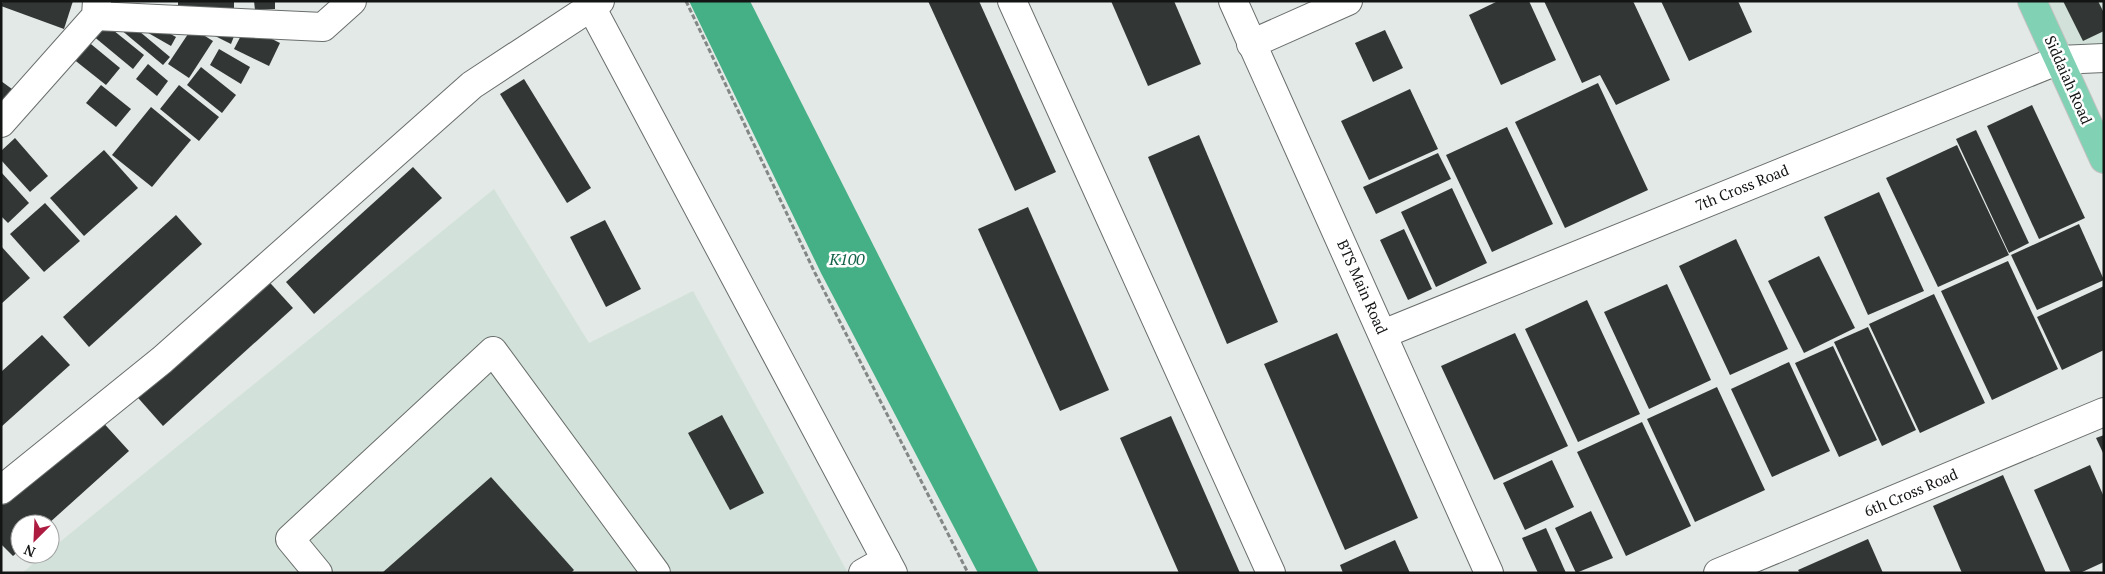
<svg xmlns="http://www.w3.org/2000/svg" width="2105" height="574" viewBox="0 0 2105 574" font-family="'PT Serif',serif">
  <style>
    .built { fill: #d2e1d9 }
    .water { fill: #45af85 }
    .building { fill: #323735 }
    .lines { fill: none; stroke-linecap: round; stroke-linejoin: round }
    .minor-casing { stroke: #696e6b; stroke-width: 30 }
    .major-casing { stroke: #c2c2c2; stroke-width: 30 }
    .path { stroke: #838785; stroke-width: 3; stroke-dasharray: 5 2.5; stroke-linecap: butt }
    .minor { stroke: #fff; stroke-width: 28 }
    .major { stroke: #81d1b4; stroke-width: 28 }
    .labels { text-anchor: middle; stroke-width: 5; stroke-linejoin: round; paint-order: stroke }
    .street-label { font-size: 15px; fill: #131514; stroke: #fff }
    .water-label { font-size: 16px; font-style: italic; fill: #136347; stroke: #fff }
  </style>
  <rect width="100%" height="100%" fill="#e3e9e6"/>
  <!-- built -->
  <g class="built">
    <polygon points="2048,1 2104,1 2104,48 2069,49"/>
    <polygon points="494,189 589,343 693,291 848,573 22,573 45,554 50,554 50,550"/>
  </g>
  <!-- water -->
  <polygon class="water" points="689,1 750,1 1039,573 978,573 821,273"/>
  <!-- building -->
  <g class="building">
    <polygon points="3,1 73,1 64,29 1,6"/>
    <polygon points="178,1 234,1 234,11 178,13"/>
    <polygon points="254,1 275,1 275,9 255,10"/>
    <polygon points="928,1 979,1 1056,172 1015,191"/>
    <polygon points="1111,1 1174,1 1201,64 1148,86"/>
    <polygon points="1498,1 1529,1 1556,60 1501,85 1469,15"/>
    <polygon points="1544,1 1633,1 1670,80 1616,105 1600,75 1582,83"/>
    <polygon points="1661,1 1738,1 1752,32 1689,61"/>
    <polygon points="2063,1 2098,1 2104,13 2104,31 2083,41"/>
    <polygon points="127,21 170,57 163,65 120,29"/>
    <polygon points="147,21 176,37 171,46 143,30"/>
    <polygon points="103,22 144,55 133,69 92,35"/>
    <polygon points="221,24 236,31 231,44 215,36"/>
    <polygon points="246,26 280,43 269,66 234,49"/>
    <polygon points="192,28 213,41 189,78 168,64"/>
    <polygon points="1385,30 1403,68 1373,82 1355,43"/>
    <polygon points="86,40 120,68 106,85 72,58"/>
    <polygon points="219,49 250,67 241,84 210,65"/>
    <polygon points="148,64 168,81 157,96 136,79"/>
    <polygon points="201,67 236,95 222,113 187,85"/>
    <polygon points="524,79 591,188 567,203 500,94"/>
    <polygon points="1,81 12,89 1,103"/>
    <polygon points="1598,83 1648,190 1565,228 1515,122"/>
    <polygon points="101,85 131,109 116,127 86,103"/>
    <polygon points="179,85 219,117 199,141 160,109"/>
    <polygon points="1410,89 1438,149 1369,180 1341,121"/>
    <polygon points="2032,105 2085,218 2039,239 1987,126"/>
    <polygon points="151,107 191,140 152,187 112,155"/>
    <polygon points="1507,127 1553,224 1492,252 1446,155"/>
    <polygon points="1976,130 2029,243 2009,253 1956,139"/>
    <polygon points="1199,135 1278,322 1227,344 1148,157"/>
    <polygon points="15,138 48,176 30,192 1,160 1,151"/>
    <polygon points="1957,145 2009,255 1938,287 1886,178"/>
    <polygon points="104,150 138,188 84,236 50,198"/>
    <polygon points="1438,153 1451,179 1376,214 1363,187"/>
    <polygon points="413,167 442,198 314,314 286,282"/>
    <polygon points="1,172 29,203 8,223 1,216"/>
    <polygon points="1452,188 1487,263 1436,287 1401,212"/>
    <polygon points="1879,192 1924,291 1868,315 1824,217"/>
    <polygon points="45,203 80,241 44,272 10,234"/>
    <polygon points="1028,207 1109,390 1060,411 978,229"/>
    <polygon points="176,215 202,244 89,347 63,317"/>
    <polygon points="605,220 641,289 606,307 570,237"/>
    <polygon points="2079,224 2104,280 2037,310 2011,255"/>
    <polygon points="1404,229 1432,289 1408,300 1380,240"/>
    <polygon points="1736,239 1788,349 1730,375 1679,266"/>
    <polygon points="1,246 30,278 1,304"/>
    <polygon points="1819,256 1855,328 1804,353 1768,281"/>
    <polygon points="2008,261 2058,369 1992,400 1941,291"/>
    <polygon points="262,274 293,308 163,426 132,391"/>
    <polygon points="1667,284 1711,380 1649,409 1604,312"/>
    <polygon points="2104,286 2104,350 2062,370 2037,317"/>
    <polygon points="1934,294 1985,403 1920,433 1869,324"/>
    <polygon points="1587,300 1640,414 1578,442 1525,329"/>
    <polygon points="1868,327 1916,430 1882,446 1834,342"/>
    <polygon points="1337,333 1418,518 1345,550 1264,364"/>
    <polygon points="1515,333 1568,446 1494,480 1441,366"/>
    <polygon points="42,335 70,365 1,427 1,372"/>
    <polygon points="1833,346 1877,440 1839,457 1795,363"/>
    <polygon points="1789,362 1830,451 1772,477 1731,389"/>
    <polygon points="1717,387 1765,490 1695,522 1647,419"/>
    <polygon points="722,415 764,493 730,510 688,433"/>
    <polygon points="1171,416 1240,573 1179,573 1120,438"/>
    <polygon points="99,418 129,451 48,524 20,524 20,550 13,556 1,544 1,506"/>
    <polygon points="1642,422 1691,526 1626,556 1577,452"/>
    <polygon points="2104,435 2104,455 2096,438"/>
    <polygon points="1552,460 1574,507 1525,530 1503,483"/>
    <polygon points="2090,465 2104,497 2104,562 2080,573 2071,573 2034,490"/>
    <polygon points="2003,475 2046,573 1962,573 1933,506"/>
    <polygon points="491,477 574,570 571,573 382,573"/>
    <polygon points="1591,511 1613,558 1576,573 1555,528"/>
    <polygon points="1546,528 1566,573 1538,573 1522,538"/>
    <polygon points="1868,539 1883,573 1800,573 1798,570"/>
    <polygon points="1395,540 1410,573 1343,573 1340,565"/>
  </g>
  <g class="lines">
    <defs>
      <g id="minor">
        <polyline points="588,1 893,573"/>
        <polyline points="1012,1 1271,573"/>
        <polyline points="1233,1 1489,573"/>
        <polyline points="96,16 323,27 352,1"/>
        <polyline points="1251,44 1348,1"/>
        <polyline points="1,123 96,16 97,1"/>
        <polyline points="1383,334 2059,60 2104,58"/>
        <polyline points="1,490 162,360 472,85 600,1"/>
        <polyline points="318,573 290,539 493,351 656,573"/>
        <polyline points="863,573 886,560"/>
        <polyline points="1718,573 2104,412"/>
      </g>
      <polyline id="major" points="2032,1 2104,159"/>
    </defs>
    <!-- minor casing -->
    <use href="#minor" class="minor-casing"/>
    <!-- major casing -->
    <use href="#major" class="major-casing"/>
    <!-- path -->
    <polyline class="path" points="686,1 815,273 968,573"/>
    <!-- minor -->
    <use href="#minor" class="minor"/>
    <!-- major -->
    <use href="#major" class="major"/>
  </g>
  <g class="labels">
    <!-- street labels -->
    <g class="street-label">
      <text transform="translate(2068 80) rotate(66)" y="5">Siddaiah Road</text>
      <text transform="translate(1742 188) rotate(-22)" y="5">7th Cross Road</text>
      <text transform="translate(1362 287) rotate(66)" y="5">BTS Main Road</text>
      <text transform="translate(1911 493) rotate(-23)" y="5">6th Cross Road</text>
    </g>
    <!-- water labels -->
    <g class="water-label">
      <text x="847" y="265">K100</text>
    </g>
  </g>
  <!-- border -->
  <rect width="2105" height="574" fill="none" stroke="#131514" stroke-width="5"/>
  <!-- north arrow -->
  <g transform="translate(35 539) rotate(204)"><circle r="24" fill="#ffffff" stroke="#a1a1a1"/>
  <path d="M0-4L9 19L0 12L-9 19Z" fill="#ae1b41"/>
  <text y="-8" font-size="14" font-weight="bold" text-anchor="middle" fill="#131514">N</text>
  </g>
</svg>
